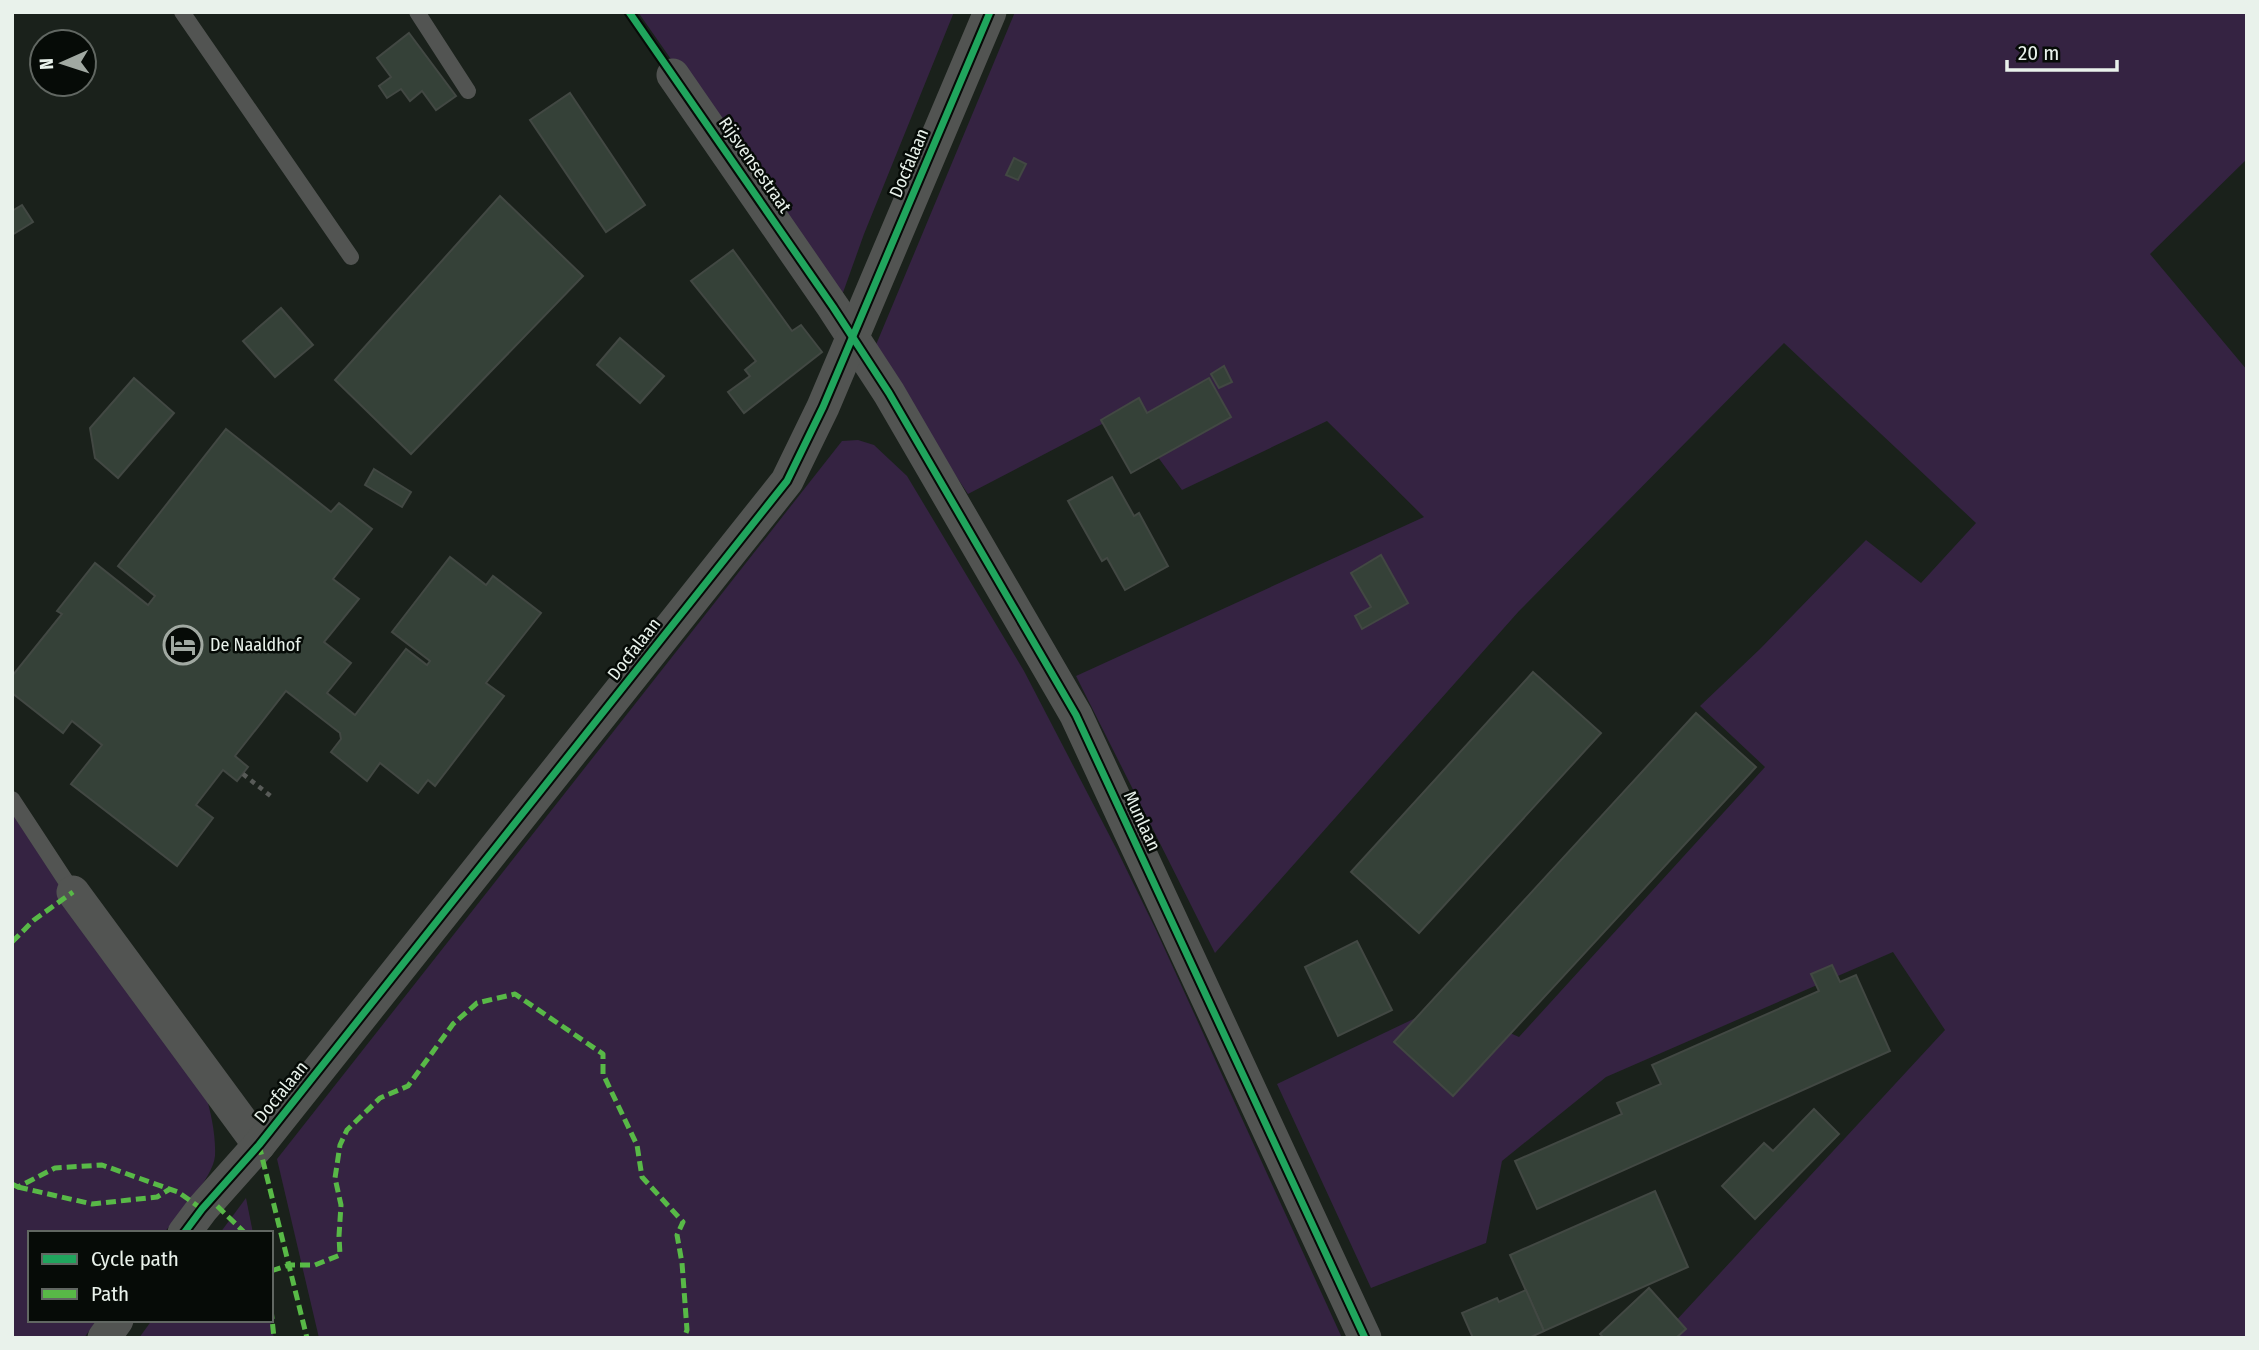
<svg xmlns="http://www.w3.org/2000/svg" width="2259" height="1350" viewBox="0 0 2259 1350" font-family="'Fira Sans Condensed',sans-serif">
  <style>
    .green { fill: #352342 }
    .building { fill: #354138; stroke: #424843; stroke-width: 2 }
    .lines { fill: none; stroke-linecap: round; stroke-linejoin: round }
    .path { stroke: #585b58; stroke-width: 4.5; stroke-dasharray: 5 5; stroke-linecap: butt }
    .service { stroke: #525452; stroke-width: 16 }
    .minor { stroke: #525452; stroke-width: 33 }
    .quiet { stroke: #58b947; stroke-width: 5; stroke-dasharray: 10 5; stroke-linecap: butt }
    .cycleway-casing { stroke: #060b07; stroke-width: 11 }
    .cycleway { stroke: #20a55d; stroke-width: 7 }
    .labels { text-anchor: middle; stroke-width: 5; stroke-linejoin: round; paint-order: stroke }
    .street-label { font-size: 18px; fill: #e9f2eb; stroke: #060b07 }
    .poi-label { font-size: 18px; fill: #e9f2eb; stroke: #060b07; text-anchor: start }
  </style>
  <rect width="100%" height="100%" fill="#1a211b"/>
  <!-- green -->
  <g class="green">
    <polygon points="638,12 954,12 864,234 840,301"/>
    <polygon points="1015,12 2247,12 2247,159 2150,254 2247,370 2247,1338 1660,1338 1945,1030 1893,952 1606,1077 1502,1161 1486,1243 1371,1288 1277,1084 1445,1004 1519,1037 1765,767 1700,706 1760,649 1866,540 1921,583 1976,523 1784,343 1519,611 1215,953 1076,676 1424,517 1327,421 1182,490 1125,412 968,494 873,352"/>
    <polygon points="858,440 874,445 907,476 1024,671 1117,850 1156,930 1342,1338 319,1338 277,1159 842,441"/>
    <path d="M12,807L205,1092C211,1113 216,1135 215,1156C213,1178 178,1215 164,1233H30V1320H97L84,1338H12Z"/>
    <polygon points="246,1198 253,1233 220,1233"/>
    <polygon points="152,1320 270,1320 274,1338 139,1338"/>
  </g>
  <!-- building -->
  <g class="building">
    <polygon points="409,33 456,96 436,110 422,91 410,101 401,89 387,98 379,86 391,77 377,58"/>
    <polygon points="570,93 645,205 606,232 530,120"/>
    <polygon points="1014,158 1026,164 1018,180 1006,175"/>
    <polygon points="500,196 583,276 411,454 335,380"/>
    <polygon points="22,205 33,222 12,235 12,211"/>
    <polygon points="733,250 792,331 801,325 822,352 744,413 728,392 750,376 745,370 756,361 691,281"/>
    <polygon points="281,308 313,345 275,377 243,341"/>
    <polygon points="620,338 664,376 640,403 597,365"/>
    <polygon points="1224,366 1232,382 1219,388 1211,374"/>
    <polygon points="134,378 174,413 118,478 95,458 90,428"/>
    <polygon points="1209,378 1231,417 1131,473 1101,420 1139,398 1147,413"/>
    <polygon points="226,429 331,512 339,503 372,529 333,579 359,599 324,642 351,663 327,693 355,715 406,649 427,665 430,661 392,632 450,557 486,585 493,576 541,613 486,683 504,696 435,786 428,780 418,793 380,763 367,781 331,752 341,739 340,733 286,691 235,756 248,767 237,781 223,770 196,805 213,818 177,866 71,784 102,745 72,721 63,733 12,693 12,676 62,614 57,611 95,563 148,605 155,596 118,566"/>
    <polygon points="374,469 411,492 402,507 365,485"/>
    <polygon points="1112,477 1134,516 1139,513 1168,566 1125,590 1107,558 1102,561 1068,501"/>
    <polygon points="1381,555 1408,603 1362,629 1355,616 1371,607 1351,573"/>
    <polygon points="1533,672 1601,733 1419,933 1351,872"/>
    <polygon points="1696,713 1756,767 1453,1096 1394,1042"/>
    <polygon points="1357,941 1392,1010 1338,1036 1305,967"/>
    <polygon points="1832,965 1840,982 1856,975 1890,1051 1537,1209 1515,1161 1622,1114 1617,1103 1661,1084 1652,1065 1819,991 1811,974"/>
    <polygon points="1814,1109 1839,1134 1755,1219 1722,1186 1764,1143 1773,1151"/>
    <polygon points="1655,1191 1688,1267 1544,1331 1510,1255"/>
    <polygon points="1649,1288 1686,1329 1676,1338 1604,1338 1600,1334"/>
    <polygon points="1526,1290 1544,1331 1529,1338 1473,1338 1462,1313 1497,1298 1499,1302"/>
  </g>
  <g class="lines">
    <!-- path -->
    <polyline class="path" points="243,774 273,798"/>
    <!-- service -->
    <g class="service">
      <polyline points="182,12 351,257"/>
      <polyline points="417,12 468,91"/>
      <polyline points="12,799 73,892"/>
    </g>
    <!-- minor -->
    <g class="minor">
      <polyline points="673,75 833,307 889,393 1076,715 1365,1338"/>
      <polyline points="73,892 259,1145"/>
      <polyline points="184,1233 202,1209 259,1145 787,481 823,407 990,12"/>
      <polyline points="104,1338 117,1320"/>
    </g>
    <!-- quiet -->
    <g class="quiet">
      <polyline points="12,942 34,920 73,892"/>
      <polyline points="259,1145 307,1338"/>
      <polyline points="12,1184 18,1187 55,1168 102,1165 178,1192 202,1209"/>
      <polyline points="18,1187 92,1204 157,1197 170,1189"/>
      <polyline points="214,1196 210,1199 245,1233"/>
      <polyline points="271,1271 289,1265 315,1265 340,1255 339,1236 341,1205 335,1178 340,1145 347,1130 380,1098 408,1086 453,1024 477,1003 515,994 603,1054 603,1074 637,1145 642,1177 683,1222 677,1235 682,1263 687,1330 684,1338"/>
      <polyline points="271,1309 274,1338"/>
    </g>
    <defs>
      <g id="cycleway">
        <polyline points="629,12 833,307 889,393 1076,715 1365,1338"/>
        <polyline points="184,1233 202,1209 259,1145 787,481 823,407 990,12"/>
      </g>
    </defs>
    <!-- cycleway casing -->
    <use href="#cycleway" class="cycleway-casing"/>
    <!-- cycleway -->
    <use href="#cycleway" class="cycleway"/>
  </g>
  <!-- icons -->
  <defs>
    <symbol id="hotel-ring" viewBox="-11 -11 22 22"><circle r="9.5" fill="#060b07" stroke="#a1a9a2" stroke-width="1.5"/><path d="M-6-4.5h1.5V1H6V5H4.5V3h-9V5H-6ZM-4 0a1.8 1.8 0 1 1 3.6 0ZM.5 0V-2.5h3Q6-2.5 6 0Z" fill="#a1a9a2"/></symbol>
  </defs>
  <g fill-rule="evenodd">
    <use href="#hotel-ring" x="161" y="623" width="44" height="44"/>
  </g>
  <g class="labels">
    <!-- street labels -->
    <g class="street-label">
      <text transform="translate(909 163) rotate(-67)" y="6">Docfalaan</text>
      <text transform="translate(755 165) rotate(55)" y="6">Rijsvensestraat</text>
      <text transform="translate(634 649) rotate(-52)" y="6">Docfalaan</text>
      <text transform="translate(1142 821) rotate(65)" y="6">Munlaan</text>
      <text transform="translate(281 1092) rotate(-51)" y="6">Docfalaan</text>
    </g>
    <!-- poi labels -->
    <g class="poi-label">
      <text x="210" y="651">De Naaldhof</text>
    </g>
  </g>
  <!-- border -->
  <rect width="2259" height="1350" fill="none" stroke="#e9f2eb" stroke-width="28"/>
  <!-- legend -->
  <rect x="28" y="1231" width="245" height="91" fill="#060b07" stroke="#616762" stroke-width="2"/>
  <rect x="42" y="1254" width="35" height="10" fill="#20a55d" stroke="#616762" stroke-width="2"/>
  <text x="91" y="1266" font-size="21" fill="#e9f2eb">Cycle path</text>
  <rect x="42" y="1289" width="35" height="10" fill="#58b947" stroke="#616762" stroke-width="2"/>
  <text x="91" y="1301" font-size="21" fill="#e9f2eb">Path</text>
  <!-- north arrow -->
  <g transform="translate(63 63) rotate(267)"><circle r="33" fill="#060b07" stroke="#616762" stroke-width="2"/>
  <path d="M0-5L12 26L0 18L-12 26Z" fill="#a1a9a2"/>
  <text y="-10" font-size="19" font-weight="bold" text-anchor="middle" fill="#e9f2eb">N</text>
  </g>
  <!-- scale -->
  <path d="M2007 60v10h110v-10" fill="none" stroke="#e9f2eb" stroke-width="3.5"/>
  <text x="2018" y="60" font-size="21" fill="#e9f2eb" stroke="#060b07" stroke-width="5" paint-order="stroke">20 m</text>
</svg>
